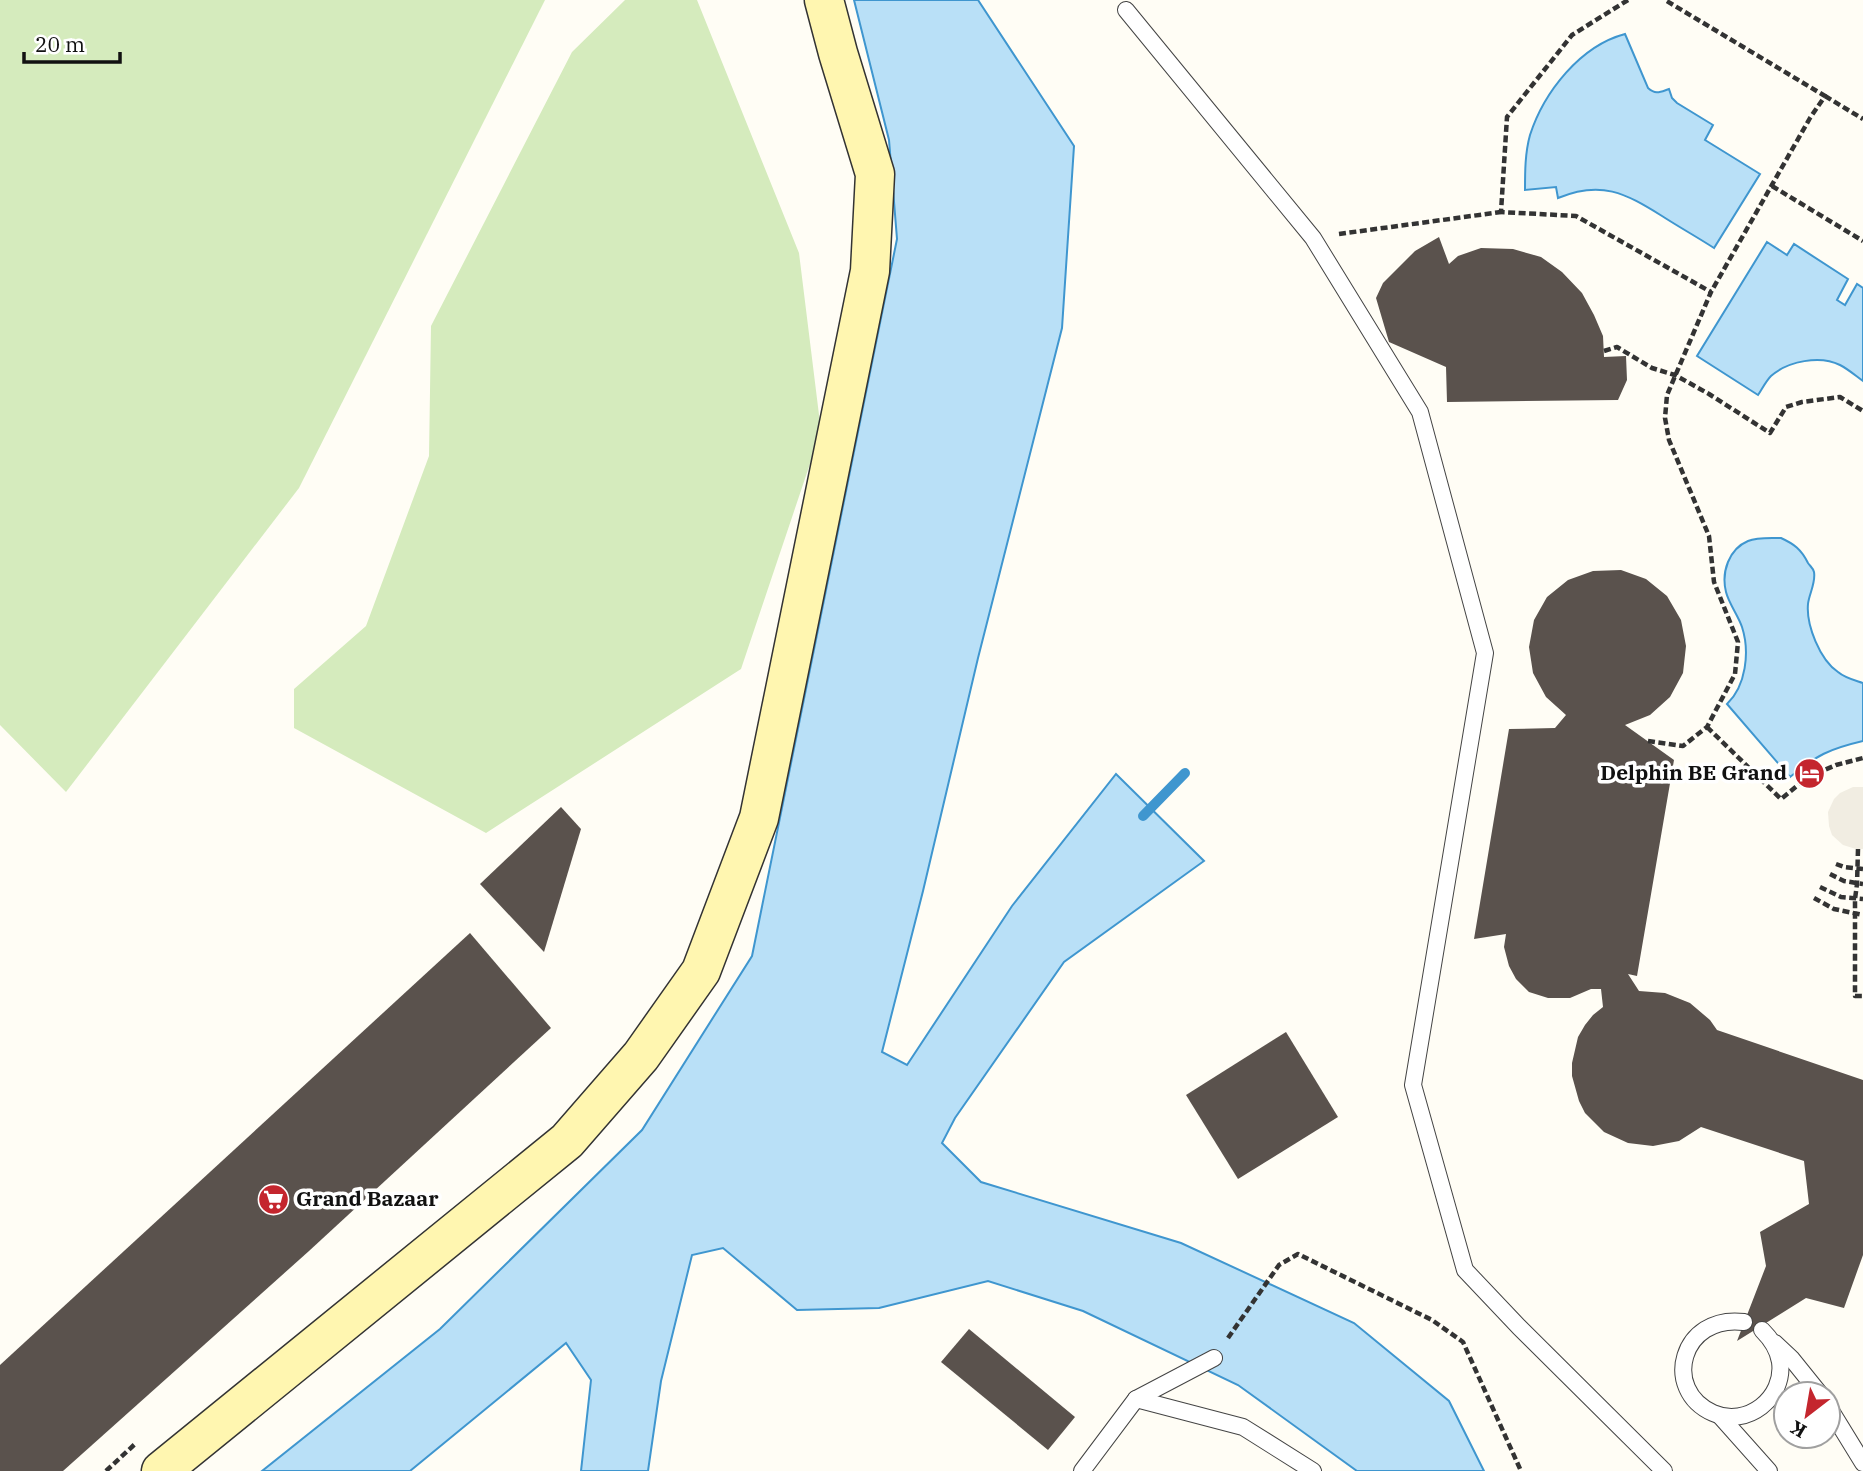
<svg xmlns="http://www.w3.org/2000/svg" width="1863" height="1471" viewBox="0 0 1863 1471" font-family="'IBM Plex Serif',serif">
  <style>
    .green { fill: #d5ebbd }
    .plaza { fill: #f1ede2 }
    .water { fill: #b9e0f7; stroke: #3f96cf; stroke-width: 2 }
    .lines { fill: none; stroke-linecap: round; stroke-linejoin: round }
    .stream { stroke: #3f96cf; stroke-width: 10 }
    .building { fill: #5a524d }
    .lane-casing { stroke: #444; stroke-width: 18 }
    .secondary-casing { stroke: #333; stroke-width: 41 }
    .path { stroke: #333; stroke-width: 4.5; stroke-dasharray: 7 3.5; stroke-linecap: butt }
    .lane { stroke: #fff; stroke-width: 16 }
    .secondary { stroke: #fff6b0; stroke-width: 38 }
    .labels { text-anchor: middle; stroke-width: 7; stroke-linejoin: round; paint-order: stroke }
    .poi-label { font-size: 21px; font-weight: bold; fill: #111; stroke: #fff; text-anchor: end }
  </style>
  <rect width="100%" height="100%" fill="#fffdf5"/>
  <!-- green -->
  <g class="green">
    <polygon points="0,0 545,0 299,488 66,792 0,725"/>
    <polygon points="625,0 697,0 799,253 821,431 741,669 486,833 294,728 294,689 366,626 429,456 431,326 572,52"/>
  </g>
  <!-- plaza -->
  <polygon class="plaza" points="1853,787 1863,787 1863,849 1856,849 1843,845 1832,835 1829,826 1828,812 1834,799 1840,793"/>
  <!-- water -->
  <g class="water">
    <polygon points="854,0 978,0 1074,146 1062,328 978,658 923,891 882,1052 907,1065 1012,906 1116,774 1204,861 1064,962 955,1118 942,1143 981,1182 1181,1243 1354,1323 1449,1401 1484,1471 1357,1471 1238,1385 1083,1311 988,1281 879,1308 797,1310 723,1248 692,1255 661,1381 648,1471 581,1471 591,1380 566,1343 410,1471 262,1471 440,1329 642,1130 752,956 897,239 889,140"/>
    <path d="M1625,34L1648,88C1656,95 1660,92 1669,89L1672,98L1677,103L1713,125L1705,140L1760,174L1714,248C1697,237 1679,227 1662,216C1625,193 1601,180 1558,198L1556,187L1525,190C1525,172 1525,153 1530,135C1544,92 1580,46 1625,34Z"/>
    <path d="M1767,242L1787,255L1794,244L1848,279L1837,300L1845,305L1857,284L1863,288V381C1856,376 1848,369 1840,365C1820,355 1788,361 1771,376C1766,381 1762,389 1758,395L1697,356Z"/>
    <path d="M1781,538C1794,544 1801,549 1808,563C1810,566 1813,568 1814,572C1816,583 1809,594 1808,604C1806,625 1820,660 1838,672C1845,678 1854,680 1863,683V741C1829,749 1817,755 1790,777L1727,704C1746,686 1750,652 1742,627C1738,615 1729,604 1726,592C1721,572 1729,549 1748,541C1757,537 1770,538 1781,538Z"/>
  </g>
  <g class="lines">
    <!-- stream -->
    <polyline class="stream" points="1143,816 1185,773"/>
  </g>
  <!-- building -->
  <g class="building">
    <polygon points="1439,237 1449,264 1458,256 1481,248 1513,249 1541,257 1562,272 1582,293 1594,315 1603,336 1604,357 1626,356 1627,380 1618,400 1447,402 1446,367 1389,342 1376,298 1383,283 1415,251"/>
    <polygon points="1621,570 1646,579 1667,596 1681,620 1686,646 1683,673 1670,697 1650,715 1625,725 1674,760 1637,976 1628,974 1639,991 1665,993 1690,1003 1710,1020 1717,1030 1863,1080 1863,1255 1844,1308 1806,1298 1737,1341 1766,1266 1760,1232 1809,1204 1804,1161 1701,1127 1679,1141 1653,1146 1628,1143 1604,1132 1585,1113 1579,1101 1572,1076 1572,1063 1578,1037 1585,1025 1593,1015 1603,1007 1601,989 1591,989 1570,998 1548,998 1529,992 1516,979 1509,966 1504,947 1506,934 1474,939 1509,729 1555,728 1566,715 1546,697 1533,673 1529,647 1534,620 1547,597 1568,580 1593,571"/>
    <polygon points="561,807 581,829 544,952 480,884"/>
    <polygon points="470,933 551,1028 309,1251 63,1471 0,1471 0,1365"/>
    <polygon points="1286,1032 1338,1117 1238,1179 1186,1095"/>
    <polygon points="969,1329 1075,1417 1048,1450 941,1362"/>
  </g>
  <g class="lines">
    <defs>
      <g id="lane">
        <polyline points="1126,10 1313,238 1420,412 1485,653 1413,1085 1465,1270 1519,1327 1664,1471"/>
        <path d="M1744,1322C1681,1314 1661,1390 1713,1413C1747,1428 1785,1398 1780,1362C1778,1349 1771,1339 1762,1330"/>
        <polyline points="1775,1343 1791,1358 1820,1394"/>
        <polyline points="1136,1399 1243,1427 1313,1471"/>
        <polyline points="1828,1406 1863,1463"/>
        <polyline points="1720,1416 1769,1471"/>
        <polyline points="1082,1471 1136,1399 1214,1358"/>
      </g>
      <polyline id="secondary" points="161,1471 567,1141 641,1056 701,971 759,818 870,271 875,174 838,53 824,0"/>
    </defs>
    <!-- lane casing -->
    <use href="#lane" class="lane-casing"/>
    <!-- secondary casing -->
    <use href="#secondary" class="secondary-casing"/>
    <!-- path -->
    <g class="path">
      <polyline points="1628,0 1572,35 1507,117 1501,212 1576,216 1711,292"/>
      <polyline points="1825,96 1863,119"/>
      <polyline points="1772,186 1863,241"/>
      <polyline points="1339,234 1501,212"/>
      <polyline points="1604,351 1617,347 1652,368 1675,375 1709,394 1770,433 1786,407 1802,402 1840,397 1863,411"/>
      <polyline points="1707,727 1781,799 1808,777 1836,765 1863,758"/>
      <polyline points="1648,741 1683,746 1707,727 1735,674 1738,642 1714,582 1709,536 1669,440 1665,418 1667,395 1711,292 1810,118 1825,96 1665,0"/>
      <polyline points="1858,849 1857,884 1855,899 1855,996 1863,996"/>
      <polyline points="1836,864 1844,867 1863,869"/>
      <polyline points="1830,874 1844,881 1863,884"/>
      <polyline points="1820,887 1841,897 1863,899"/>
      <polyline points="1814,898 1834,909 1863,915"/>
      <polyline points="1228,1338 1279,1265 1298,1254 1432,1320 1463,1342 1521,1471"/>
      <polyline points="106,1471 135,1444"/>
    </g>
    <!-- lane -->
    <use href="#lane" class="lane"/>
    <!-- secondary -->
    <use href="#secondary" class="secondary"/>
  </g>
  <!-- icons -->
  <defs>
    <symbol id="hotel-disc" viewBox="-11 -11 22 22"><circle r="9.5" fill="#c4262e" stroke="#fff"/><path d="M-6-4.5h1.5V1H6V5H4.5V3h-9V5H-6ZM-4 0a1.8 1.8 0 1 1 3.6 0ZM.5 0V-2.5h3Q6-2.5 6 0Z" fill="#fff"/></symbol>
    <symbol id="supermarket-disc" viewBox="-11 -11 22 22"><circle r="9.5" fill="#c4262e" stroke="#fff"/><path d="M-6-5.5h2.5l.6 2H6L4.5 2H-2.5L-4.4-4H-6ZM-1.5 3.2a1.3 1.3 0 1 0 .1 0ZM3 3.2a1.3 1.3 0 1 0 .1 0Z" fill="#fff"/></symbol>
  </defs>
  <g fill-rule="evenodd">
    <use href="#hotel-disc" x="1792" y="756" width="35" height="35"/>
    <use href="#supermarket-disc" x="256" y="1182" width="35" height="35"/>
  </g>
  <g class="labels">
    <!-- poi labels -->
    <g class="poi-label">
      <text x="1787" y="780">Delphin BE Grand</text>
      <text x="296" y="1206" text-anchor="start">Grand Bazaar</text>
    </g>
  </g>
  <!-- north arrow -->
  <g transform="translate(1807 1415) rotate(211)"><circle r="33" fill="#ffffff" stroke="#a0a0a0" stroke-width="2"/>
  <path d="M0-5L12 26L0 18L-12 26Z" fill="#c4262e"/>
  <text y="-10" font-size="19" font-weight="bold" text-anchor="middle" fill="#111111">K</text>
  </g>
  <!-- scale -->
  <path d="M24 52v10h96v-10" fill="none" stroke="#111111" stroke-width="3.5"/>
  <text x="35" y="52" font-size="21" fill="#111111" stroke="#ffffff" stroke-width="5" paint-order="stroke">20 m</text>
</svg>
